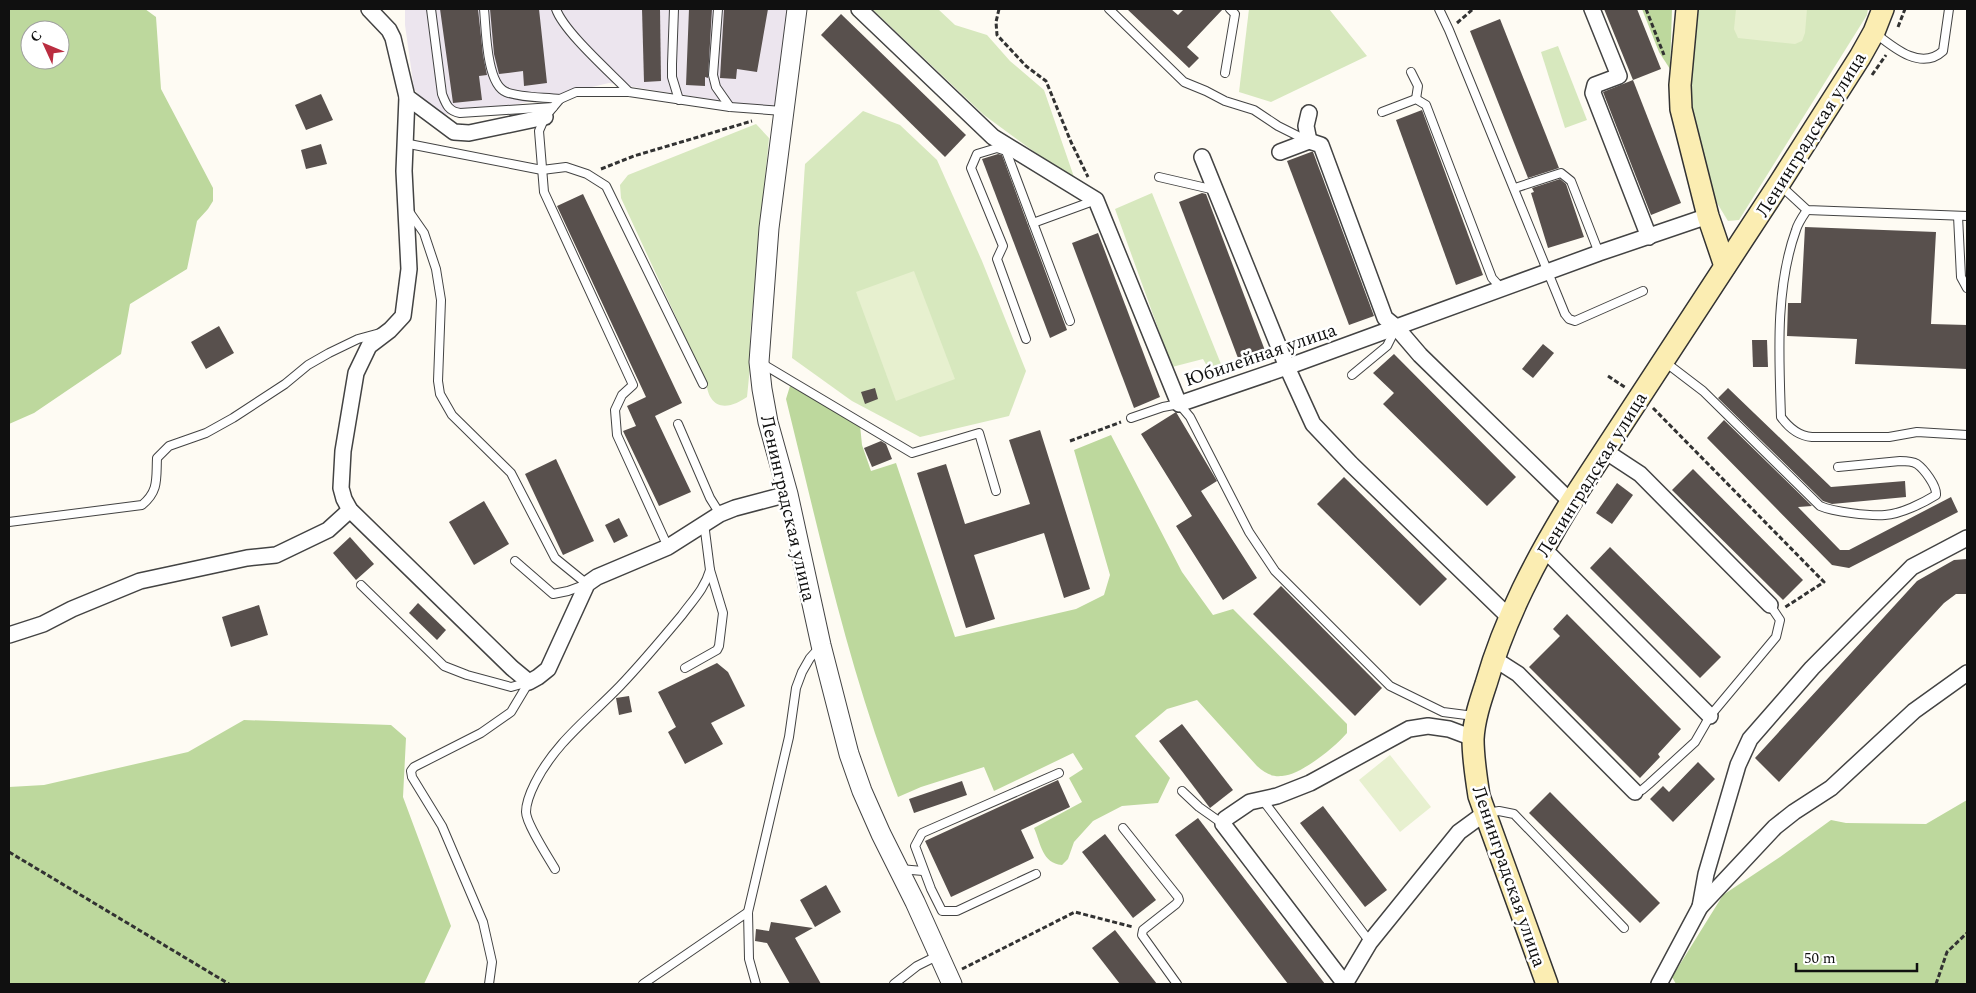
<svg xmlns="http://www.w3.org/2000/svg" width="1976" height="993" viewBox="0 0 1976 993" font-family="Spectral,serif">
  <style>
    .industrial { fill: #ece5ee }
    .green { fill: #d7e8be }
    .forest { fill: #bdd89d; fill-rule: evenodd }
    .pitch { fill: #e7f0cf }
    .building { fill: #58504d }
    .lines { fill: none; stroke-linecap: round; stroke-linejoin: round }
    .service-casing { stroke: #434343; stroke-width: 10 }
    .minor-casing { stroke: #434343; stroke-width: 18 }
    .tertiary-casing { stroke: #434343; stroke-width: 21 }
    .secondary-casing { stroke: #323232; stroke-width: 24 }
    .path { stroke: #323232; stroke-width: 3; stroke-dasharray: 5 2.5; stroke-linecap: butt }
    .service { stroke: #fff; stroke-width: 8 }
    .minor { stroke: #fff; stroke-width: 15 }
    .tertiary { stroke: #fff; stroke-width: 19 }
    .secondary { stroke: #fbedb2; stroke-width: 21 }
    .labels { text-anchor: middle; stroke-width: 5; stroke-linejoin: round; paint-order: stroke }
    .street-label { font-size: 19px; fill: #101010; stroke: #fff }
  </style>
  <rect width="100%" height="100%" fill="#fefbf3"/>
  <!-- industrial -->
  <polygon class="industrial" points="405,9 797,9 783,111 609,83 467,116 442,114 433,112 414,89 405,25"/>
  <!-- green -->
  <g class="green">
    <polygon points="872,9 938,9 955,25 987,35 1010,61 1044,90 1074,177 1040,156 984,115"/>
    <polygon points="1249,9 1329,9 1367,56 1271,102 1239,92"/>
    <polygon points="1693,9 1868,9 1867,15 1739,220 1728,221 1717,203 1688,116"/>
    <polygon points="1558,46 1587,120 1565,128 1541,52"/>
    <polygon points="863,111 900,125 937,160 982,261 1026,371 1009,416 920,437 852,401 792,358 805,164"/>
    <path d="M756,124L769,138L750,335V367L747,397C737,404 720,412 711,398C708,394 707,387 706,382L621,198L620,185L628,175Z"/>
    <polygon points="1152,193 1223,369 1211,373 1203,359 1172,367 1115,209"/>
  </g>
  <!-- forest -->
  <g class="forest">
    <path d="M9,9H145L156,17L161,89L213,188V201L208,209L197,221L187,269L130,304L121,354L34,413L9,424ZM30,30H60V60H30Z"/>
    <polygon points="1642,9 1672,9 1670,69 1659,52"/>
    <path d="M790,386L860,425L862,445L871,471L896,463L955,637L1076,609L1104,595L1110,575L1074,450L1111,435L1182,572L1213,615L1233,609L1347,724V733C1335,747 1301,775 1282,776C1271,777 1265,773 1257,766L1197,700L1167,709L1135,736L1170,778L1158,803L1122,806L1093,821L1074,842L1068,859L1062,865C1042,863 1041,844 1034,828L1082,802L1069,778L1083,769L1073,753L994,791L984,767L921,787L898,797C848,668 819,532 786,399Z"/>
    <polygon points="244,720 391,725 406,738 403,797 451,926 424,984 9,984 9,787 44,785 188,752"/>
    <polygon points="1967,800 1967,984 1676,984 1672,977 1723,895 1780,857 1831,820 1846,823 1926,824"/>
  </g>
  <!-- pitch -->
  <g class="pitch">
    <polygon points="1736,9 1807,9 1805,33 1802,41 1795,44 1738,38 1734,29"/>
    <polygon points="914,271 955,379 896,401 856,292"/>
    <polygon points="1390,755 1431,807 1400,832 1359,780"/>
  </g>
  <!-- building -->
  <g class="building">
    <polygon points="440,9 478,9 483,55 487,75 479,76 482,100 453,103"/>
    <polygon points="490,9 539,9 547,83 524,86 523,71 499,74 494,54"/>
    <polygon points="642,9 660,9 661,81 644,82"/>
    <polygon points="689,9 712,9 708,78 705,77 705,86 686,85"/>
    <polygon points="724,9 768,9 757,72 737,69 736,79 720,78"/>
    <polygon points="1127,9 1171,9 1178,15 1184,9 1223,9 1187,47 1199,58 1189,68"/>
    <polygon points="1604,9 1637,9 1661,69 1633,80"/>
    <polygon points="841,14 966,135 945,157 821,35"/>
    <polygon points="1500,19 1559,168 1528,178 1470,31"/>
    <polygon points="1633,80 1681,203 1651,215 1603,92"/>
    <polygon points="321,94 333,120 306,130 295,105"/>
    <polygon points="1422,110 1483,275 1456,285 1396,120"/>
    <polygon points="321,144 327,164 306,169 301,150"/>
    <polygon points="1311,152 1313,152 1374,316 1349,325 1287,161"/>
    <polygon points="998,154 1002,155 1067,330 1050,338 982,159"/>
    <polygon points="1560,179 1566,184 1584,237 1548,248 1531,193 1534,192 1532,188"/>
    <polygon points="1202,193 1206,194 1267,356 1241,366 1179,202"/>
    <polygon points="583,194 682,403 655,416 691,492 659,506 623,431 636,426 627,406 646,397 557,206"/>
    <polygon points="1805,227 1936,232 1931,324 1967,325 1967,369 1855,364 1857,339 1787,336 1788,303 1801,303"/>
    <polygon points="1098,233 1160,397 1134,408 1072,243"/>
    <polygon points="219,326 234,353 206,369 191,342"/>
    <polygon points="1752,340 1767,340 1768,367 1753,367"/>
    <polygon points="1543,344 1554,353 1533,378 1522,369"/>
    <polygon points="1394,354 1516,477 1487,506 1383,404 1394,393 1373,373"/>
    <polygon points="875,388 878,399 865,404 861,392"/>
    <polygon points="1728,388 1831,487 1905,481 1906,497 1832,504 1823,501 1718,398"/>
    <polygon points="1176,412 1217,481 1201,491 1257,578 1223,600 1176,526 1192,516 1141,434"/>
    <polygon points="1724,420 1812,506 1798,507 1840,550 1849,550 1951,497 1958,512 1849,568 1832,565 1707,438"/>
    <polygon points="1040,430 1090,589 1064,598 1044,533 974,555 995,619 966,628 917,473 946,464 965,524 1030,504 1009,440"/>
    <polygon points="881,441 886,444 892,459 872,467 864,448"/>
    <polygon points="556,459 594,541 563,555 525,474"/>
    <polygon points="1693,469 1803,580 1783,600 1672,490"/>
    <polygon points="1344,477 1447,579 1420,606 1317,504"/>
    <polygon points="1617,483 1633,495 1612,524 1596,513"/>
    <polygon points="484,501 509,544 474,565 449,522"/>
    <polygon points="619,518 628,536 614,543 605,525"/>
    <polygon points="350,537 374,564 356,580 333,553"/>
    <polygon points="1610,547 1721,657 1700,678 1590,568"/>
    <polygon points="1967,559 1967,594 1956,594 1944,603 1779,782 1755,758 1917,581 1954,560"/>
    <polygon points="1281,586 1382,688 1355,716 1253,614"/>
    <polygon points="418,603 446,630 437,640 409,613"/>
    <polygon points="259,605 268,635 231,647 222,617"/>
    <polygon points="1567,614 1681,729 1658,754 1660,757 1640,778 1529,667 1560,636 1553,629"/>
    <polygon points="717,663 728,672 745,706 711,723 723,744 685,764 668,732 676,727 658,692"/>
    <polygon points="629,696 632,712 619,715 616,698"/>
    <polygon points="1182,724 1233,790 1210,808 1159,741"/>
    <polygon points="1698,762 1715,779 1673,822 1650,799 1663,786 1669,792"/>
    <polygon points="1058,780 1070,807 1021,830 1034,858 951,897 925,841"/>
    <polygon points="962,781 967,795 914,813 909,799"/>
    <polygon points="1550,792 1660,903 1640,923 1529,813"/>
    <polygon points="1323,806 1387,890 1365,907 1300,823"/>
    <polygon points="1198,818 1325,984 1288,984 1175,835"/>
    <polygon points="1105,834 1156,900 1133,918 1082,852"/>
    <polygon points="826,885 841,912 815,927 800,900"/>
    <polygon points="771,922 813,928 795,938 821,984 790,984 767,943 755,941 756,929 769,931"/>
    <polygon points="1115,930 1157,984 1120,984 1092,948"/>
  </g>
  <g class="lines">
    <defs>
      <g id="service">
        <path d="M431,9L442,94C446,104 448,111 460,113L553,107"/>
        <path d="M484,9C486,28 486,84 506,92C522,98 544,97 560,99"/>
        <path d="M556,9C564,32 611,73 629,92"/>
        <polyline points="674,9 672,64 672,77 679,100"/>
        <polyline points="718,9 713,75 716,87 730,107"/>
        <polyline points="1109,9 1184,82 1206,91 1225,101 1254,110 1278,126 1308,141"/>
        <polyline points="1439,9 1449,30 1565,314 1569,319 1575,321 1643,291"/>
        <path d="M1875,33C1894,48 1921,71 1943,51L1949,9"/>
        <polyline points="1411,72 1418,86 1416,99"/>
        <polyline points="1225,73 1235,14 1230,9"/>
        <polyline points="1382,112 1416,99 1426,105 1492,278 1502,289"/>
        <polyline points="404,143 542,170 566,167 587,174 606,186 703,384"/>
        <polyline points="1159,177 1215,190"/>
        <polyline points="1781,186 1807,210 1967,216"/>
        <polyline points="1515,188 1561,173 1571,181 1599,253"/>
        <polyline points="408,210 424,233 436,269 441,300 438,381 440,394 452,415 511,473 555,558 587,584 568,591 553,594 515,561"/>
        <path d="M1807,210C1803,216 1798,223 1796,230C1775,288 1779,356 1781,417C1789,428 1798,436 1812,437H1889L1917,432L1967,435"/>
        <polyline points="1958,216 1961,277 1967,288"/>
        <polyline points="1033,223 1096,200"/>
        <polyline points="1026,339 997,259 1003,246 971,168 977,154 997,148 1006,151 1070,321"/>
        <path d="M1665,362L1703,391L1820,506C1834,512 1869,516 1885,515C1901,514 1923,503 1936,495C1937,486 1924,469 1917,464C1912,461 1905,461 1900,461L1838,467"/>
        <polyline points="761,363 912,453 979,433 996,491"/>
        <polyline points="1352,375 1387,346 1396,328"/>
        <polyline points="1131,418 1163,407 1179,404 1190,417 1249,532 1275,571 1390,686 1443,712 1474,716"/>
        <polyline points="678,424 710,498 720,514"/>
        <path d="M9,522L142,505C159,491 156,479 157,458L169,446L206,433L233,418L285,384L308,365L329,353L358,339L380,333"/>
        <polyline points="668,547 617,435 615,410 622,395 633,385 544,192 539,131 545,117 560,99 576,92 629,92 730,107 783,111"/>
        <polyline points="361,585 444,666 467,675 511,687 529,682"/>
        <polyline points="685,668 717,650 719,646 723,613 710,570 704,523"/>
        <polyline points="1182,791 1199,807 1223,824"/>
        <polyline points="1635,792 1642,790 1649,784 1695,742 1710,716 1776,637 1780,620 1770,605"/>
        <polyline points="1262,799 1370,942"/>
        <polyline points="1487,813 1499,811 1514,814 1624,928"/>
        <polyline points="1123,828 1178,897 1179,900 1176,904 1143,930 1142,935 1177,984"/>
        <path d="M555,869C548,857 526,823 526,812C526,802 531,791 535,783C555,743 589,718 620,686C641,664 662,639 682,615C693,600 705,588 710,570"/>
        <polyline points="900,869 923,871"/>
        <polyline points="1036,874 957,911 942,911 931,889 915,846 922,833 1059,773"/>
        <polyline points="489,984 492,962 483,922 442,826 412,777 411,771 414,767 481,733 511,712 529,682"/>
        <polyline points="643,984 748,912"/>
        <polyline points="756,984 749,959 748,912 789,737 796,688 802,672 810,658 820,647"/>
        <polyline points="894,984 917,966 939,955"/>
      </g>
      <g id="minor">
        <polyline points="369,9 389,30 393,38 407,97 454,132 469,133 545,117"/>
        <polyline points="859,9 993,137 1096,200 1179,404 1287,367 1599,253 1708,216"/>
        <polyline points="1592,9 1619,76 1595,85 1593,93 1649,237"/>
        <polyline points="407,97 404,171 409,269 403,316 390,330 369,346 356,373 343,451 341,488 344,499 350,510 512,668 529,682 538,677 548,669 587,584 597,577 668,547 720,514 735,508 788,494"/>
        <polyline points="1309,113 1306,126 1309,141"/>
        <polyline points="1280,152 1309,141 1321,145 1385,318 1396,327 1420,355 1571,502"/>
        <polyline points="1202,157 1287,367 1313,424 1351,464 1509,617"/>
        <polyline points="1605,451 1640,474 1770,605"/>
        <polyline points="1541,551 1551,556 1710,716"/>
        <polyline points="9,635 43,624 72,609 140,581 247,558 276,555 328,530 350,510"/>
        <polyline points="1493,658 1518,674 1635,792"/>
        <polyline points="1700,907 1706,874 1738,765 1750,739 1812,668 1912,567 1967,538"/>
        <polyline points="1345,984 1223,824 1225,819 1250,802 1277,796 1310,783 1409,729 1428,726 1449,729 1473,738"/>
        <polyline points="1345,984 1370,942 1459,832 1485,813"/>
        <polyline points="1659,984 1700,907 1775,827 1794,812 1831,788 1914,711 1967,673"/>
      </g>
      <polyline id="tertiary" points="797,9 769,228 759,362 762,389 768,422 788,494 821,645 849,754 862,791 881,834 915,902 952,984"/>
      <g id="secondary">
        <polyline points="1687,9 1680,85 1681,109 1708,216 1725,266"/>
        <path d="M1547,984L1479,796C1476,777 1473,758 1473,739C1474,720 1480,702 1486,684C1505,618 1536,559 1571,502L1779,184L1860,57L1874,32L1883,9"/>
      </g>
    </defs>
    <!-- service casing -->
    <use href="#service" class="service-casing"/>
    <!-- minor casing -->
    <use href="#minor" class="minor-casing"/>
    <!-- tertiary casing -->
    <use href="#tertiary" class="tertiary-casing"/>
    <!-- secondary casing -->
    <use href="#secondary" class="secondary-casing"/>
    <!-- path -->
    <g class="path">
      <polyline points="999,9 996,22 997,35 1026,66 1046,81 1071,142 1088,177"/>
      <polyline points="1646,9 1664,55"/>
      <polyline points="1457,23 1473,9"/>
      <polyline points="1898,27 1905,9"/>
      <polyline points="1872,75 1886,55"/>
      <polyline points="601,169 634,156 752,121"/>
      <polyline points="1608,376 1626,388"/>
      <polyline points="1653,408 1824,582 1784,608"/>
      <polyline points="1070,441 1121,422"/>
      <polyline points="9,852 229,984"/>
      <polyline points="962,969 1075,912 1133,927"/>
      <polyline points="1936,984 1947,952 1967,933"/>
    </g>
    <!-- service -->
    <use href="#service" class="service"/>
    <!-- minor -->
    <use href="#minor" class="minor"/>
    <!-- tertiary -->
    <use href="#tertiary" class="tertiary"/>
    <!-- secondary -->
    <use href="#secondary" class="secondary"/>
  </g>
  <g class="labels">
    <!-- street labels -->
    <g class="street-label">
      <text transform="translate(1810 134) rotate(-58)" y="7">Ленинградская улица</text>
      <text transform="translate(1260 354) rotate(-19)" y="7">Юбилейная улица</text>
      <text transform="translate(1591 474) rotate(-58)" y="7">Ленинградская улица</text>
      <text transform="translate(789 508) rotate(77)" y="7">Ленинградская улица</text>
      <text transform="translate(1510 876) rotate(71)" y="7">Ленинградская улица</text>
    </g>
  </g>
  <!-- border -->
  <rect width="1976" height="993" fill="none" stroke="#101010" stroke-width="20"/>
  <!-- north arrow -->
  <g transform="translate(45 45) rotate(314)"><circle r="24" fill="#ffffff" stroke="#9f9f9f"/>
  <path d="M0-4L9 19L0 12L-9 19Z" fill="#ba2d40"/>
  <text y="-8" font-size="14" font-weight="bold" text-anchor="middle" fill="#101010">С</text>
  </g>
  <!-- scale -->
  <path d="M1796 963v8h121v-8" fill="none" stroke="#101010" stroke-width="2.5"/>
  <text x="1804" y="963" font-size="15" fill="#101010" stroke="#ffffff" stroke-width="4" paint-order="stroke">50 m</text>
</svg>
